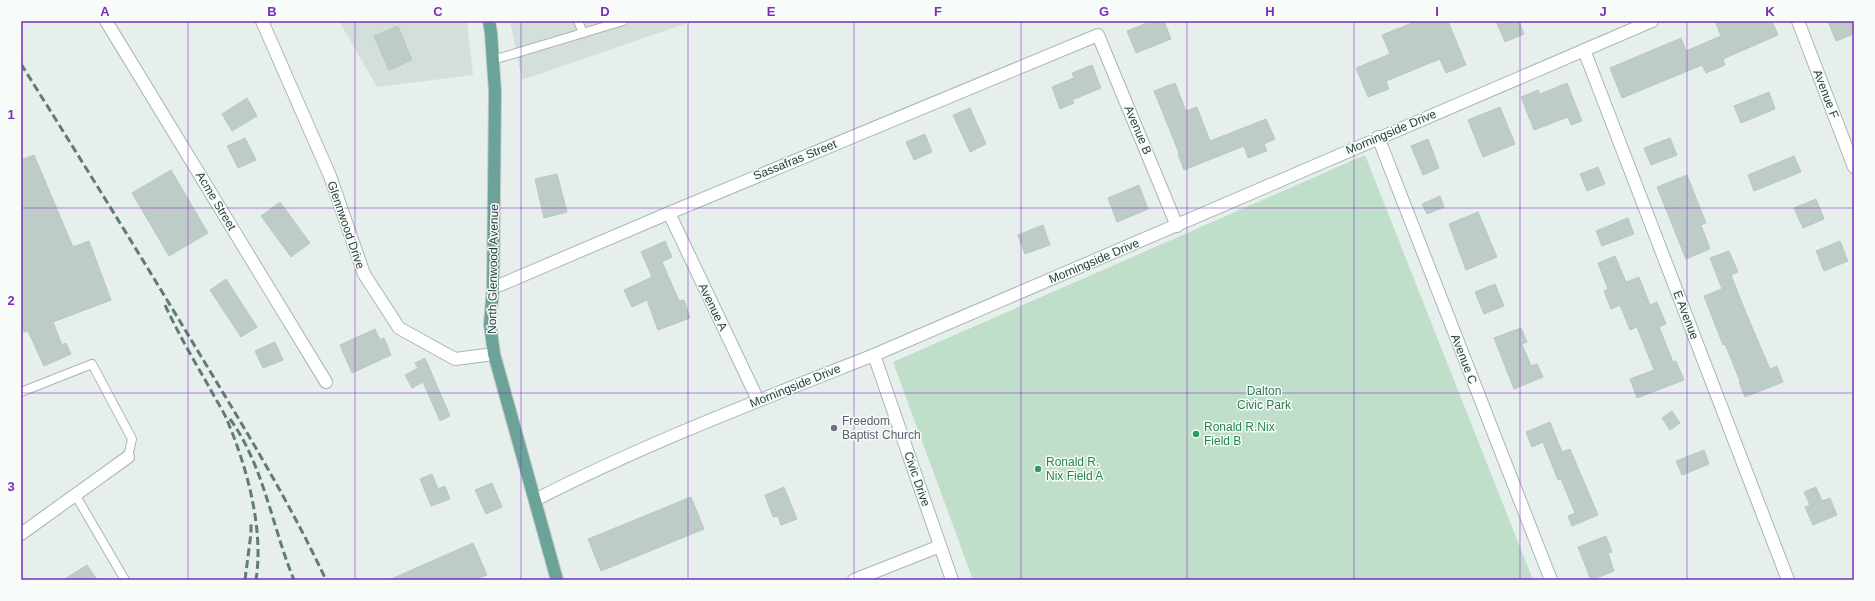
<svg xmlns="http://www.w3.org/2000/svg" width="1875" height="601" viewBox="0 0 1875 601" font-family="Arial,sans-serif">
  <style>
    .built { fill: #d4dfdb }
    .green { fill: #bfdfca }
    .building { fill: #beccc8; stroke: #b8c8c3 }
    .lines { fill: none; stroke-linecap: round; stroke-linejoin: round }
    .service-casing { stroke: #a8b7b3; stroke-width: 10 }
    .minor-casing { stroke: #a8b7b3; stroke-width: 14 }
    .primary-casing { stroke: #c2cac8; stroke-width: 14 }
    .service { stroke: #fff; stroke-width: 8 }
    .minor { stroke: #fff; stroke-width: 12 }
    .primary { stroke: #6ba399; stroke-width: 12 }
    .rail { stroke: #5f7c77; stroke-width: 3; stroke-dasharray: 8 4; stroke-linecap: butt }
    .grid { fill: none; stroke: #7b2cbf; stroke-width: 1; stroke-opacity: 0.55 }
    .worship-dot { fill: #6b7280; stroke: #f7fbf9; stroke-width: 1.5 }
    .leisure-dot { fill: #2e9e5b; stroke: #f7fbf9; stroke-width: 1.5 }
    .labels { text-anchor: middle; stroke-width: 3; stroke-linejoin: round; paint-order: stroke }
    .street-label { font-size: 12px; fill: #24413c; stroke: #f7fbf9 }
    .park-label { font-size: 12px; fill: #2f7851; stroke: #f7fbf9 }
    .worship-label { font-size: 12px; fill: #5b616d; stroke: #f7fbf9; text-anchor: start }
    .leisure-label { font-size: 12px; fill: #27864d; stroke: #f7fbf9; text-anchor: start }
    .neatline { fill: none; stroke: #7b2cbf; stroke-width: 1.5 }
    .grid-label { font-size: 13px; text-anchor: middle; font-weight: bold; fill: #7b2cbf }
  </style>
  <rect width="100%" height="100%" fill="#e6efeb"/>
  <!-- built -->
  <g class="built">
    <polygon points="339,21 467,21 473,75 377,87"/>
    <polygon points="510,21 693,21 522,80"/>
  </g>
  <!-- green -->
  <polygon class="green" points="1365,155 1533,580 973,580 893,362"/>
  <!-- building -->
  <g class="building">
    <polygon points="1152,21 1164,21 1171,39 1136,53 1127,31"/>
    <polygon points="1417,21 1448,21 1466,65 1446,73 1440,59 1386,81 1389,89 1368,97 1356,68 1390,54 1382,35"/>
    <polygon points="1496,21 1519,21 1524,34 1505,42"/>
    <polygon points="1715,21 1772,21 1778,35 1723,59 1725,65 1706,73 1702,65 1622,98 1610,68 1681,38 1686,51 1721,36"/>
    <polygon points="1828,21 1854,21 1854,34 1836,41"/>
    <polygon points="398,26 412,60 389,70 374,36"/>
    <polygon points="1092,65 1101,88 1072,100 1074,103 1060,109 1052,87 1074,78 1072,73"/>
    <polygon points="1175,83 1186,111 1197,107 1210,141 1266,119 1275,139 1264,144 1267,151 1248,158 1244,146 1184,170 1178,154 1179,153 1154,91"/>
    <polygon points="1567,83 1582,121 1571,125 1568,117 1534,130 1521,97 1538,90 1540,94"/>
    <polygon points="1769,92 1775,109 1741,123 1734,106"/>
    <polygon points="247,98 257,116 232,131 222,114"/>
    <polygon points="1500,107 1515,144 1483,157 1468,120"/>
    <polygon points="970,108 986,144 970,152 953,115"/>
    <polygon points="925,134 932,152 914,160 906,142"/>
    <polygon points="245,138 256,160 238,168 227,146"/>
    <polygon points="1670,138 1677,155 1651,165 1644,148"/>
    <polygon points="1428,139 1439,168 1423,175 1411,146"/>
    <polygon points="34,155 73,247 89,241 111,300 53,322 62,345 66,343 71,354 44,366 28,331 24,332 21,324 21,160"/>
    <polygon points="1794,156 1801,172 1754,191 1748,175"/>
    <polygon points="1598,167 1605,184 1587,191 1580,174"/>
    <polygon points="171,170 208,233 169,256 132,193"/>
    <polygon points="557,174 567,212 544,218 535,179"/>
    <polygon points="1687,175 1706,223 1701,225 1710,249 1686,259 1657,187"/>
    <polygon points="1139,185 1148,209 1117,222 1108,198"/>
    <polygon points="1440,196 1444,207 1427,214 1422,204"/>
    <polygon points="1816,199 1824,219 1803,228 1794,208"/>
    <polygon points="280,202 310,243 291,257 261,216"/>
    <polygon points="1478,212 1497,257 1466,270 1449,224"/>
    <polygon points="1628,218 1634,234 1602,246 1596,231"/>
    <polygon points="1043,225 1050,245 1025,254 1018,235"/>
    <polygon points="665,241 672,257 662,262 679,301 684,300 690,318 658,330 647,300 632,307 624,290 652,277 641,252"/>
    <polygon points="1840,241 1848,261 1824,271 1816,251"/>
    <polygon points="1729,251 1738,272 1731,275 1746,313 1770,369 1777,366 1783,382 1745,397 1739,382 1740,381 1725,344 1723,345 1704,296 1722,289 1710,258"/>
    <polygon points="1615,256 1626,282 1639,277 1650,305 1657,302 1666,324 1659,327 1673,362 1676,361 1684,380 1637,398 1630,379 1654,370 1637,327 1630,330 1620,305 1611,309 1604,291 1608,289 1598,263"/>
    <polygon points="226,279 257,327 241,337 210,290"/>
    <polygon points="1495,284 1504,306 1484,314 1475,292"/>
    <polygon points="1521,328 1527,342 1522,344 1531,366 1537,364 1543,377 1514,389 1494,338"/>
    <polygon points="375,329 380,340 384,338 391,355 352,373 340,345"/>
    <polygon points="275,342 283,360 263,368 255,351"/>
    <polygon points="425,358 450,416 440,421 423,382 412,388 405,375 418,368 415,363"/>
    <polygon points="1672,411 1680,423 1670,430 1662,418"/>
    <polygon points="1550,422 1562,452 1570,449 1598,515 1572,526 1568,516 1575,513 1561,479 1558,480 1543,442 1532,447 1526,432"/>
    <polygon points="1704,450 1709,464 1682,475 1676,461"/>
    <polygon points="432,474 438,489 445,486 450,499 431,506 420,479"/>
    <polygon points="492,483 502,507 486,514 475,490"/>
    <polygon points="784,487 797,519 781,525 778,516 773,517 765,495"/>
    <polygon points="1816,487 1822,501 1830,498 1837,515 1813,525 1805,507 1810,505 1804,492"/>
    <polygon points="691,497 704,529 601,571 588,539"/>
    <polygon points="1606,536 1612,552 1608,553 1614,571 1591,580 1578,547"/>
    <polygon points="473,543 487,575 475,580 389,580"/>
    <polygon points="87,565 97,580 63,580"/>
  </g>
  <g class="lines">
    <defs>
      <g id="service">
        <polyline points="578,21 583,33"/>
        <polyline points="493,60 623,21"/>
        <polyline points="21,392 92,364 132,439 128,457"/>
        <polyline points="76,496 125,580"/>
      </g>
      <g id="minor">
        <polyline points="106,21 326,382"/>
        <polyline points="262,21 330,176 364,274 399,328 455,359 494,354"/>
        <polyline points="1798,21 1854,167"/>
        <polyline points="1584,50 1788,580"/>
        <polyline points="1378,137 1551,580"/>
        <polyline points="669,213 758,400"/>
        <polyline points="493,288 669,213 1098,35 1177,226"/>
        <polyline points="874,355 952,580"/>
        <path d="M535,500C644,444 760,400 874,355L1652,21"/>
        <polyline points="21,534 128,457"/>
        <polyline points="854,580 940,546"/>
      </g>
      <polyline id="primary" points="489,21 491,33 495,92 493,288 490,324 494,354 557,580"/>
    </defs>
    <!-- service casing -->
    <use href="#service" class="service-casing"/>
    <!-- minor casing -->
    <use href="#minor" class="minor-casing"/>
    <!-- primary casing -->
    <use href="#primary" class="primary-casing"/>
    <!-- service -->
    <use href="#service" class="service"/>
    <!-- minor -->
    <use href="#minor" class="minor"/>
    <!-- primary -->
    <use href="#primary" class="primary"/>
    <!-- rail -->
    <g class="rail">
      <path d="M21,64C80,158 139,253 196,348C242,424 288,499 326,580"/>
      <path d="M165,305C178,333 193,359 208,385C214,397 222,408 227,420C247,467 264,529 256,580"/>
      <path d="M230,419C264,466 272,527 294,580"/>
      <polyline points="245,580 251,533 251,523"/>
    </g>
  </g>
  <!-- grid -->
  <path class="grid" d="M188,21V580M355,21V580M521,21V580M688,21V580M854,21V580M1021,21V580M1187,21V580M1354,21V580M1520,21V580M1687,21V580M21,208H1854M21,393H1854"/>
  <!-- markers -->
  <circle class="worship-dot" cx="834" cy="428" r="4"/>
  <g class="leisure-dot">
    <circle cx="1196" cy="434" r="4"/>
    <circle cx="1038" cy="469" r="4"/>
  </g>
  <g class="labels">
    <!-- street labels -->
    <g class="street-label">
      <text transform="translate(1826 94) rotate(69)" y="4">Avenue F</text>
      <text transform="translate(1138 130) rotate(67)" y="4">Avenue B</text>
      <text transform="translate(1391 132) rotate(-23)" y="4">Morningside Drive</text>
      <text transform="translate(795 160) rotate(-22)" y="4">Sassafras Street</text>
      <text transform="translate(216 201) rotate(59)" y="4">Acme Street</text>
      <text transform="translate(346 225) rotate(71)" y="4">Glennwood Drive</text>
      <text transform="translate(1094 261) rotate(-23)" y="4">Morningside Drive</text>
      <text transform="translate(493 269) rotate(-89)" y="4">North Glenwood Avenue</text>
      <text transform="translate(713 307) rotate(64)" y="4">Avenue A</text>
      <text transform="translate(1686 315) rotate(69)" y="4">E Avenue</text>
      <text transform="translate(1464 359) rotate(69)" y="4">Avenue C</text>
      <text transform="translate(795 386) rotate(-22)" y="4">Morningside Drive</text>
      <text transform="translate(917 479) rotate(71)" y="4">Civic Drive</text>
    </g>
    <!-- park labels -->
    <g class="park-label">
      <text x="1264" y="395">Dalton<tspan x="1264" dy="14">Civic Park</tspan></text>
    </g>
    <!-- worship labels -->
    <g class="worship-label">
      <text x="842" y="425">Freedom<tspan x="842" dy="14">Baptist Church</tspan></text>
    </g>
    <!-- leisure labels -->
    <g class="leisure-label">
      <text x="1204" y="431">Ronald R.Nix<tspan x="1204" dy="14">Field B</tspan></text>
      <text x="1046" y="466">Ronald R.<tspan x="1046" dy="14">Nix Field A</tspan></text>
    </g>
  </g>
  <!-- border -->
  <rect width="1875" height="601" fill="none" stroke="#f7fbf9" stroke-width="44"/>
  <rect x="22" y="22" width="1831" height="557" class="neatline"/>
  <g class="grid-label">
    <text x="105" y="16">A</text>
    <text x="272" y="16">B</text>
    <text x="438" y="16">C</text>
    <text x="605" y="16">D</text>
    <text x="771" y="16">E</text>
    <text x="938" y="16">F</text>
    <text x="1104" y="16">G</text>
    <text x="1270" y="16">H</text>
    <text x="1437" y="16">I</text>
    <text x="1603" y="16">J</text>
    <text x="1770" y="16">K</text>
    <text x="11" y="119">1</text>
    <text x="11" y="305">2</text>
    <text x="11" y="491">3</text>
  </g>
</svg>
